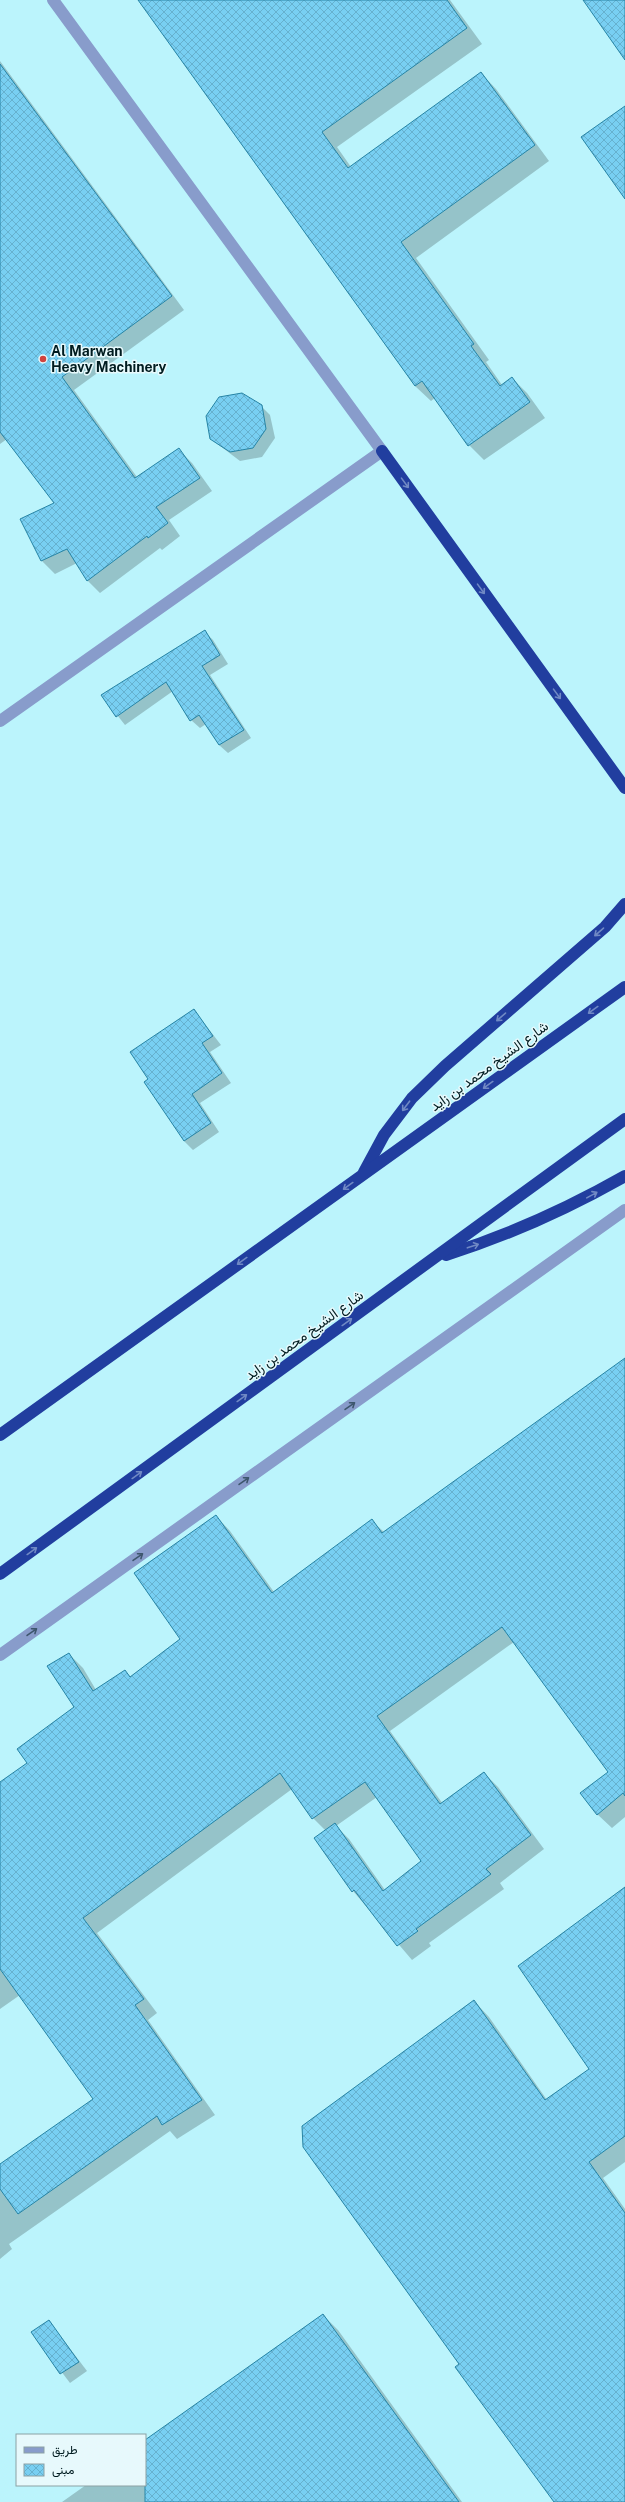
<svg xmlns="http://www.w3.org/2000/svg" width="625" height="2502" viewBox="0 0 625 2502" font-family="'Public Sans',Vazirmatn,sans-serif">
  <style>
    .shadow { fill: #0003; fill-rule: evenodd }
    .building { fill: url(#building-cross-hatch); stroke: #2684a5 }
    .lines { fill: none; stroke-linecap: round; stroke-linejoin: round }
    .minor { stroke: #889ccb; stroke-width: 12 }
    .highway { stroke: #213e9f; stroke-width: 12 }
    .oneway { stroke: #7089c4 }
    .oneway2 { stroke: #3d566d }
    .poi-dot { fill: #d0423d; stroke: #e7f9fc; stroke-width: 1.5 }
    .labels { text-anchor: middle; stroke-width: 3; stroke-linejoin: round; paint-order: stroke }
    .poi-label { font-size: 14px; font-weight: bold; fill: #001c20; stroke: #e7f9fc; text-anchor: start }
    .street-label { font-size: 14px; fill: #001c20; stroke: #e7f9fc }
  </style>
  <defs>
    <pattern id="building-cross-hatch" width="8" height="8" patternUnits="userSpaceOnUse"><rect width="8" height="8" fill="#78cff2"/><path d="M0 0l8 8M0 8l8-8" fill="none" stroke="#66b1cf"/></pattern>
  </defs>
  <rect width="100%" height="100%" fill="#bbf4fc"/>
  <!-- shadow -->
  <g class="shadow">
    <polygon points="139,0 450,0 482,44 337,147 351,167 481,73 496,89 549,161 416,258 489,360 486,362 502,385 512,378 527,393 545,418 484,460 469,445 435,398 431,401 415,386"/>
    <polygon points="0,61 184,310 74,390 137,477 179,450 192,463 212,491 169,520 180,536 162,550 160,548 100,593 87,580 77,563 55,574 42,561 22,520 55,504 7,439 0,444"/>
    <polygon points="261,406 270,415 275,438 262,457 240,461 211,439"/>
    <polygon points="205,632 213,640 228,664 210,675 251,738 228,753 219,745 206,724 200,728 191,720 173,691 125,725 102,696"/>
    <polygon points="194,1010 221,1045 210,1052 231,1083 200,1103 219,1132 193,1150 184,1141 149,1080"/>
    <path d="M625,1359V1817L612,1828L597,1814L609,1772L514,1642L390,1731L443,1804L484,1773L498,1787L544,1849L500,1883L504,1889L429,1943L431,1946L412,1960L353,1891L315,1838L326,1831L313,1818L292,1789L97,1933L157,2013L148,2020L215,2115L177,2139L170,2131L9,2244L12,2249L0,2259V2166L94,2099L20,1995L0,2009V1783L28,1764L76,1707L69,1654L83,1668L96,1690L125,1671L131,1677L182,1639L216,1516L230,1531L274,1592L372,1521L384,1532ZM377,1797L423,1861L385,1890L349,1839L336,1826Z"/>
    <polygon points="625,1888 625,2162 603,2178 625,2209 625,2502 555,2502 460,2364 474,2001 489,2017 547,2100 591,2069"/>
    <polygon points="323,2315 338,2330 462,2502 62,2502 86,2485 145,2485 145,2442"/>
    <polygon points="49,2321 87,2371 70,2383 32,2333"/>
  </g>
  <!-- building -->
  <g class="building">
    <polygon points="138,0 447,0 467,28 322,132 348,168 481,72 535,145 401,242 474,344 471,346 500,386 512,377 530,402 468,446 422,381 415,386"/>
    <polygon points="583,0 625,0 625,60"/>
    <polygon points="0,64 172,296 62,377 135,478 179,448 200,478 156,507 168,523 148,538 147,536 87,581 67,549 41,561 20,519 54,503 0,432"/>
    <polygon points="625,106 625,199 581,137"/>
    <polygon points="242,393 262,405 266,429 253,448 230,452 210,439 206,416 219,397"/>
    <polygon points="205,630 220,655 202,666 244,730 219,745 199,715 190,721 166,682 116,717 101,695"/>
    <polygon points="194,1009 213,1036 202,1043 222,1073 192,1094 211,1123 184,1141 144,1082 148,1079 130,1052"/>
    <polygon points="625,1358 625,1796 623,1793 597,1815 580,1793 608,1772 502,1627 377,1716 440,1804 484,1772 531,1835 486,1869 491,1874 416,1929 418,1931 397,1946 354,1890 352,1892 314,1838 335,1823 383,1891 421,1861 365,1782 312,1819 280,1773 83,1918 144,1999 135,2005 202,2100 162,2125 157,2116 18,2214 0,2189 0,2164 93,2099 0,1969 0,1782 27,1763 17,1749 74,1707 47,1666 69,1653 93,1691 125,1670 130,1677 180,1639 134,1573 216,1515 272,1593 372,1519 382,1533"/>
    <polygon points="625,1887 625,2136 589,2162 625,2213 625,2502 554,2502 455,2367 459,2364 303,2147 302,2126 474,2000 545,2100 589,2069 518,1966"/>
    <polygon points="323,2314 459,2502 145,2502 145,2440"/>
    <polygon points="49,2320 79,2362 60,2374 31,2332"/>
  </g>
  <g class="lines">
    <!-- minor -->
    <g class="minor">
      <polyline points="0,721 382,451 53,0"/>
      <polyline points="0,1655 625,1210"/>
    </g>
    <!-- highway -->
    <g class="highway">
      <polyline points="382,451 625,788"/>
      <polyline points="364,1172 384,1135 412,1098 445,1066 605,927 625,904"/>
      <path d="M446,1255C509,1235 567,1209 625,1176"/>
      <polyline points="0,1435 625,987"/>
      <polyline points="0,1574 625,1119"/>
    </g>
  </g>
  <!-- one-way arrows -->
  <defs><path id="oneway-shaft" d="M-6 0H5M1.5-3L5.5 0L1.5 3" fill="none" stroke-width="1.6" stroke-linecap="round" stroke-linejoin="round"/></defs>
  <g class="oneway">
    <use href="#oneway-shaft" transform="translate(405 483) rotate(54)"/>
    <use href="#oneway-shaft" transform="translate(481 589) rotate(54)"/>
    <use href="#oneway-shaft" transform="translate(557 694) rotate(54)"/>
    <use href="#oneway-shaft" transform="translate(599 932) rotate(139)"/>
    <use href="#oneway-shaft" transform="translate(593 1010) rotate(144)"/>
    <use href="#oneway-shaft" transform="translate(501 1017) rotate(139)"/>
    <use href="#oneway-shaft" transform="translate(488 1085) rotate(144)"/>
    <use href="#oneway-shaft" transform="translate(406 1106) rotate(127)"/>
    <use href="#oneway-shaft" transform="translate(348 1186) rotate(144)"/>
    <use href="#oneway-shaft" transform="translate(592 1195) rotate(-29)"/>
    <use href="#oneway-shaft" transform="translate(473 1246) rotate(-18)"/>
    <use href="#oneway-shaft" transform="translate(242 1261) rotate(144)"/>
    <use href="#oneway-shaft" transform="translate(347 1322) rotate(-36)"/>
    <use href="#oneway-shaft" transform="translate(242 1398) rotate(-36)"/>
    <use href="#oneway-shaft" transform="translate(137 1475) rotate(-36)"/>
    <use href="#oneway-shaft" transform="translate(32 1551) rotate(-36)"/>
  </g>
  <g class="oneway2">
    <use href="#oneway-shaft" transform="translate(350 1406) rotate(-35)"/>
    <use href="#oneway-shaft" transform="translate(244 1481) rotate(-35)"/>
    <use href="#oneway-shaft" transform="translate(138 1557) rotate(-35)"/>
    <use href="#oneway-shaft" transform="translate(32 1632) rotate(-35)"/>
  </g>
  <!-- markers -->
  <circle class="poi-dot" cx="43" cy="359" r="4"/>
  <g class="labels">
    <!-- poi labels -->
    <g class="poi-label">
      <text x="51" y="356">Al Marwan<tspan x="51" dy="16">Heavy Machinery</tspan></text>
    </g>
    <!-- street labels -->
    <g class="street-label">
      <text transform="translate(489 1066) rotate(-36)" y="5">شارع الشيخ محمد بن زايد</text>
      <text transform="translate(304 1335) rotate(-36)" y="5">شارع الشيخ محمد بن زايد</text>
    </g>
  </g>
  <!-- legend -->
  <rect x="16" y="2434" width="130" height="52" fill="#e7f9fc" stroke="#8ba1a4"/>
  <rect x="24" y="2447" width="20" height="6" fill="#889ccb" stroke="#8ba1a4"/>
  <text x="52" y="2454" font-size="12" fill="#001c20">طريق</text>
  <rect x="24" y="2464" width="20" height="12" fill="url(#building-cross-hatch)" stroke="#8ba1a4"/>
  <text x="52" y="2474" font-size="12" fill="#001c20">مبنى</text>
</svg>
